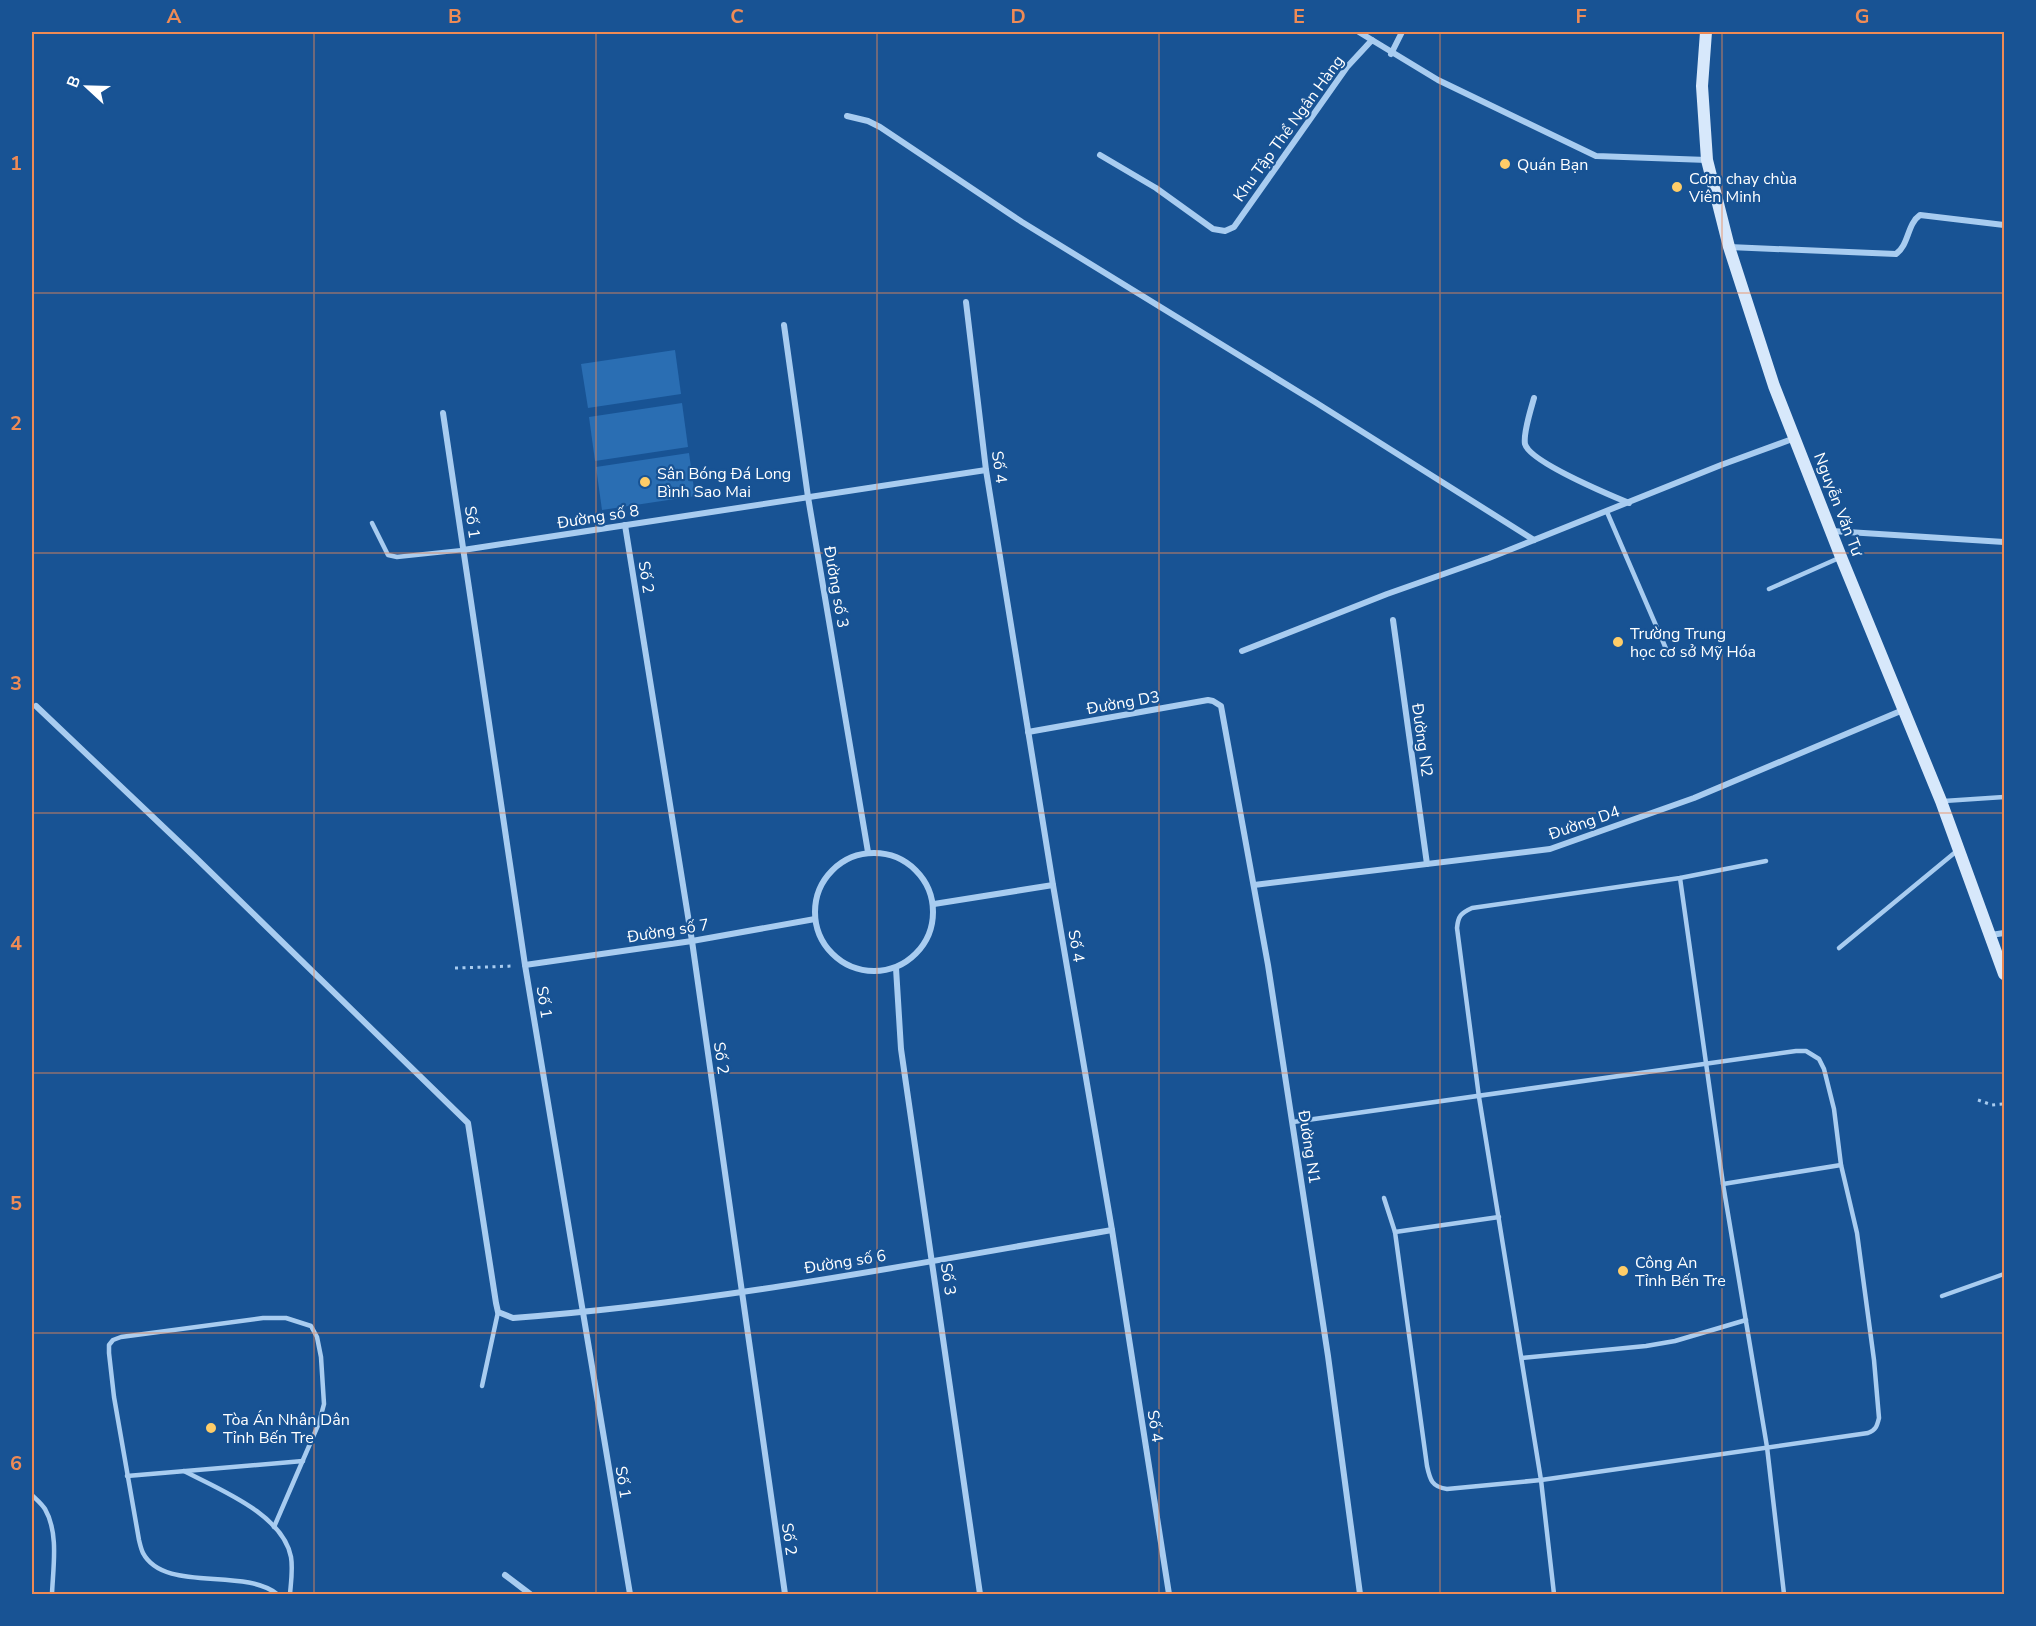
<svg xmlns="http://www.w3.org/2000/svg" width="2036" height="1626" viewBox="0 0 2036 1626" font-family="'Nunito Sans',sans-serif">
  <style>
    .green { fill: #2a6eb3 }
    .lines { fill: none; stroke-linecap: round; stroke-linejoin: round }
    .path { stroke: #a8ccf0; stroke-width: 3; stroke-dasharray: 3 4.5; stroke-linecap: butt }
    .lane { stroke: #a8ccf0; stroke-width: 4.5 }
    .street { stroke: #a8ccf0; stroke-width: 6 }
    .secondary { stroke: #d7e8fb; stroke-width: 12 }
    .grid { fill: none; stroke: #ef8b55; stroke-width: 1.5; stroke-opacity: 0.55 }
    .poi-dot { fill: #ffcd68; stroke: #185394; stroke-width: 2 }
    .labels { text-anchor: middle; stroke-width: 4.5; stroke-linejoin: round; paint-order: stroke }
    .street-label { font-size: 16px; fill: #fff; stroke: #185394 }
    .poi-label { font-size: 16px; fill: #fff; stroke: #185394; text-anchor: start }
    .neatline { fill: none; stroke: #ef8b55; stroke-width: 2 }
    .grid-label { font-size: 20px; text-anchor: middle; font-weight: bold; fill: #ef8b55 }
  </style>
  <rect width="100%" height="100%" fill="#185394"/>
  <!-- green -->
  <g class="green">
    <polygon points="675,350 681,394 588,408 581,364"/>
    <polygon points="682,403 688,447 595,461 589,417"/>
    <polygon points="689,453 695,496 602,510 596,467"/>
  </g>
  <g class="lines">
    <!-- path -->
    <g class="path">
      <polyline points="455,968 514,966"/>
      <polyline points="1978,1100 1992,1105 2004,1104"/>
    </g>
    <!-- lane -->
    <g class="lane">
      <polyline points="1607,512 1667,651"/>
      <polyline points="372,523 388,555 397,557 463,550"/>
      <polyline points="1769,589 1839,558"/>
      <polyline points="1944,801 2004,797"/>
      <polyline points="1680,878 1723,1184 1767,1447 1784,1594"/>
      <polyline points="1839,948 1958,850"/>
      <path d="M1293,1122L1796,1051H1806L1819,1059L1824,1069L1834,1109L1841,1165L1857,1233L1874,1360L1879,1418C1877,1426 1876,1430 1868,1433L1541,1480L1447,1489C1432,1487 1430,1480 1427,1466L1395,1232L1499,1217"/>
      <polyline points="1723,1184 1841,1165"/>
      <polyline points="1384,1198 1395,1232"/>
      <polyline points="1942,1296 2004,1274"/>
      <polyline points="1522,1358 1646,1346 1675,1341 1746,1320"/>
      <polyline points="482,1386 498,1312"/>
      <path d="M184,1471C218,1489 283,1514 291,1557C293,1569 291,1582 290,1594"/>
      <polyline points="127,1476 303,1461"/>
      <path d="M32,1495C36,1499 42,1504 45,1509C59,1533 53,1568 52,1594"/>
      <path d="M274,1527L319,1423L324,1404L321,1357L317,1337L311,1326L286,1318H263L121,1337L113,1340L109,1345V1353L114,1397L139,1540C140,1544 141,1549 143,1553C164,1593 243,1567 277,1594"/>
      <path d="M1554,1594L1541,1480L1479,1097L1457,928C1458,916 1461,913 1472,908L1680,878L1766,861"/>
    </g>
    <!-- street -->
    <g class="street">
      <polyline points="1359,32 1372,40"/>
      <polyline points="1391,54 1402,32"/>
      <polyline points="847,116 868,121 880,127 1022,222 1315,402 1534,540"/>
      <polyline points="1100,155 1156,188 1213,229 1225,231 1234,227 1347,67 1372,40 1438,80 1596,156 1707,160"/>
      <path d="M1729,247L1896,254C1909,245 1907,224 1920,215L2004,225"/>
      <polyline points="966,302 986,470 1053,885 1112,1230 1169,1594"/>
      <polyline points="784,325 808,497 868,852"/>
      <path d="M1534,398C1531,409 1523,433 1525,444C1530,462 1610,495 1629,503"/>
      <polyline points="443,413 525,965 630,1594"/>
      <polyline points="625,525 692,941 785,1594"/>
      <polyline points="1832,531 2004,542"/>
      <polyline points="463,550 986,470"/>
      <polyline points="1393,620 1427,864"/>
      <polyline points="1242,651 1387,594 1489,558 1721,465 1795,438"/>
      <path d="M36,706L195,857L468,1123L496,1303L498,1312L513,1318C714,1303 913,1264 1112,1230"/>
      <polyline points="1028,732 1208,700 1213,701 1221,706 1268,965 1328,1356 1360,1594"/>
      <circle cx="874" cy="912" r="59"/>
      <polyline points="1254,885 1550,849 1694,798 1903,710"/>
      <polyline points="934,904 1053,885"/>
      <polyline points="1991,935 2004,933"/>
      <polyline points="525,965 692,941 815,919"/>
      <polyline points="896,968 901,1049 980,1594"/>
      <polyline points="505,1575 530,1594"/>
    </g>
    <!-- secondary -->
    <polyline class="secondary" points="1706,32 1702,86 1707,160 1729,247 1774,386 1841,557 1941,801 2004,974"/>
  </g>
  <!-- grid -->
  <path class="grid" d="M314,32V1594M596,32V1594M877,32V1594M1159,32V1594M1440,32V1594M1722,32V1594M32,293H2004M32,553H2004M32,813H2004M32,1073H2004M32,1333H2004"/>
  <!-- markers -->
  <g class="poi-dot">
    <circle cx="1505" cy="164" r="6"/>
    <circle cx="1677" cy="187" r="6"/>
    <circle cx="645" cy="482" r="6"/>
    <circle cx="1618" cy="642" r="6"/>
    <circle cx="1623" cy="1271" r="6"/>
    <circle cx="211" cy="1428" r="6"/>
  </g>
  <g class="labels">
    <!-- street labels -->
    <g class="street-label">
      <text transform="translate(1288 128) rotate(-54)" y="6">Khu Tập Thể Ngân Hàng</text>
      <text transform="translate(1000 467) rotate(82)" y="6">Số 4</text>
      <text transform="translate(1839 504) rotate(69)" y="6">Nguyễn Văn Tư</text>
      <text transform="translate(598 516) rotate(-9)" y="6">Đường số 8</text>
      <text transform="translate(473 522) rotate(82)" y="6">Số 1</text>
      <text transform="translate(647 577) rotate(81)" y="6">Số 2</text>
      <text transform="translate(837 587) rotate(80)" y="6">Đường số 3</text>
      <text transform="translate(1123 702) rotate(-10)" y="6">Đường D3</text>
      <text transform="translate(1423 740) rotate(82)" y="6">Đường N2</text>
      <text transform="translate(1584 822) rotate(-19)" y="6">Đường D4</text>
      <text transform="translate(668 930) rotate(-9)" y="6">Đường số 7</text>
      <text transform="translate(1077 946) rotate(80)" y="6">Số 4</text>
      <text transform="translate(545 1002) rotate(81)" y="6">Số 1</text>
      <text transform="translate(722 1058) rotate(82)" y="6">Số 2</text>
      <text transform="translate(1310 1147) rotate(81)" y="6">Đường N1</text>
      <text transform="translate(845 1261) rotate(-9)" y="6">Đường số 6</text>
      <text transform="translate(949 1279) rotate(82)" y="6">Số 3</text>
      <text transform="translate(1156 1426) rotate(81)" y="6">Số 4</text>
      <text transform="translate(624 1482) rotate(81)" y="6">Số 1</text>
      <text transform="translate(790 1539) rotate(82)" y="6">Số 2</text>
    </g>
    <!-- poi labels -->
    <g class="poi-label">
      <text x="1517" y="170">Quán Bạn</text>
      <text x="1689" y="184">Cơm chay chùa<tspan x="1689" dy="18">Viên Minh</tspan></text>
      <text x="657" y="479">Sân Bóng Đá Long<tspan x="657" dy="18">Bình Sao Mai</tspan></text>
      <text x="1630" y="639">Trường Trung<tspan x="1630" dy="18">học cơ sở Mỹ Hóa</tspan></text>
      <text x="1635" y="1268">Công An<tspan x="1635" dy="18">Tỉnh Bến Tre</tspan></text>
      <text x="223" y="1425">Tòa Án Nhân Dân<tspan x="223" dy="18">Tỉnh Bến Tre</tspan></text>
    </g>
  </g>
  <!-- border -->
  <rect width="2036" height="1626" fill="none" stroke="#185394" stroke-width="66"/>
  <!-- north arrow -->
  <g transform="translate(87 87) rotate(292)" stroke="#185394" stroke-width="4.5" paint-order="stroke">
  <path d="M0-4.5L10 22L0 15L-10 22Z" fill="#ffffff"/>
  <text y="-9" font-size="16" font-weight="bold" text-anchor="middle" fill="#ffffff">B</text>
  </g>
  <rect x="33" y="33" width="1970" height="1560" class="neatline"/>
  <g class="grid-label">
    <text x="174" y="23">A</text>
    <text x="455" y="23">B</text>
    <text x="737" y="23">C</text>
    <text x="1018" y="23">D</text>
    <text x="1299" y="23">E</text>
    <text x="1581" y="23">F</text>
    <text x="1862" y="23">G</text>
    <text x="16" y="170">1</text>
    <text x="16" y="430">2</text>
    <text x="16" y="690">3</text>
    <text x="16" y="950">4</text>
    <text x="16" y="1210">5</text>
    <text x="16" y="1470">6</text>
  </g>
</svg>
